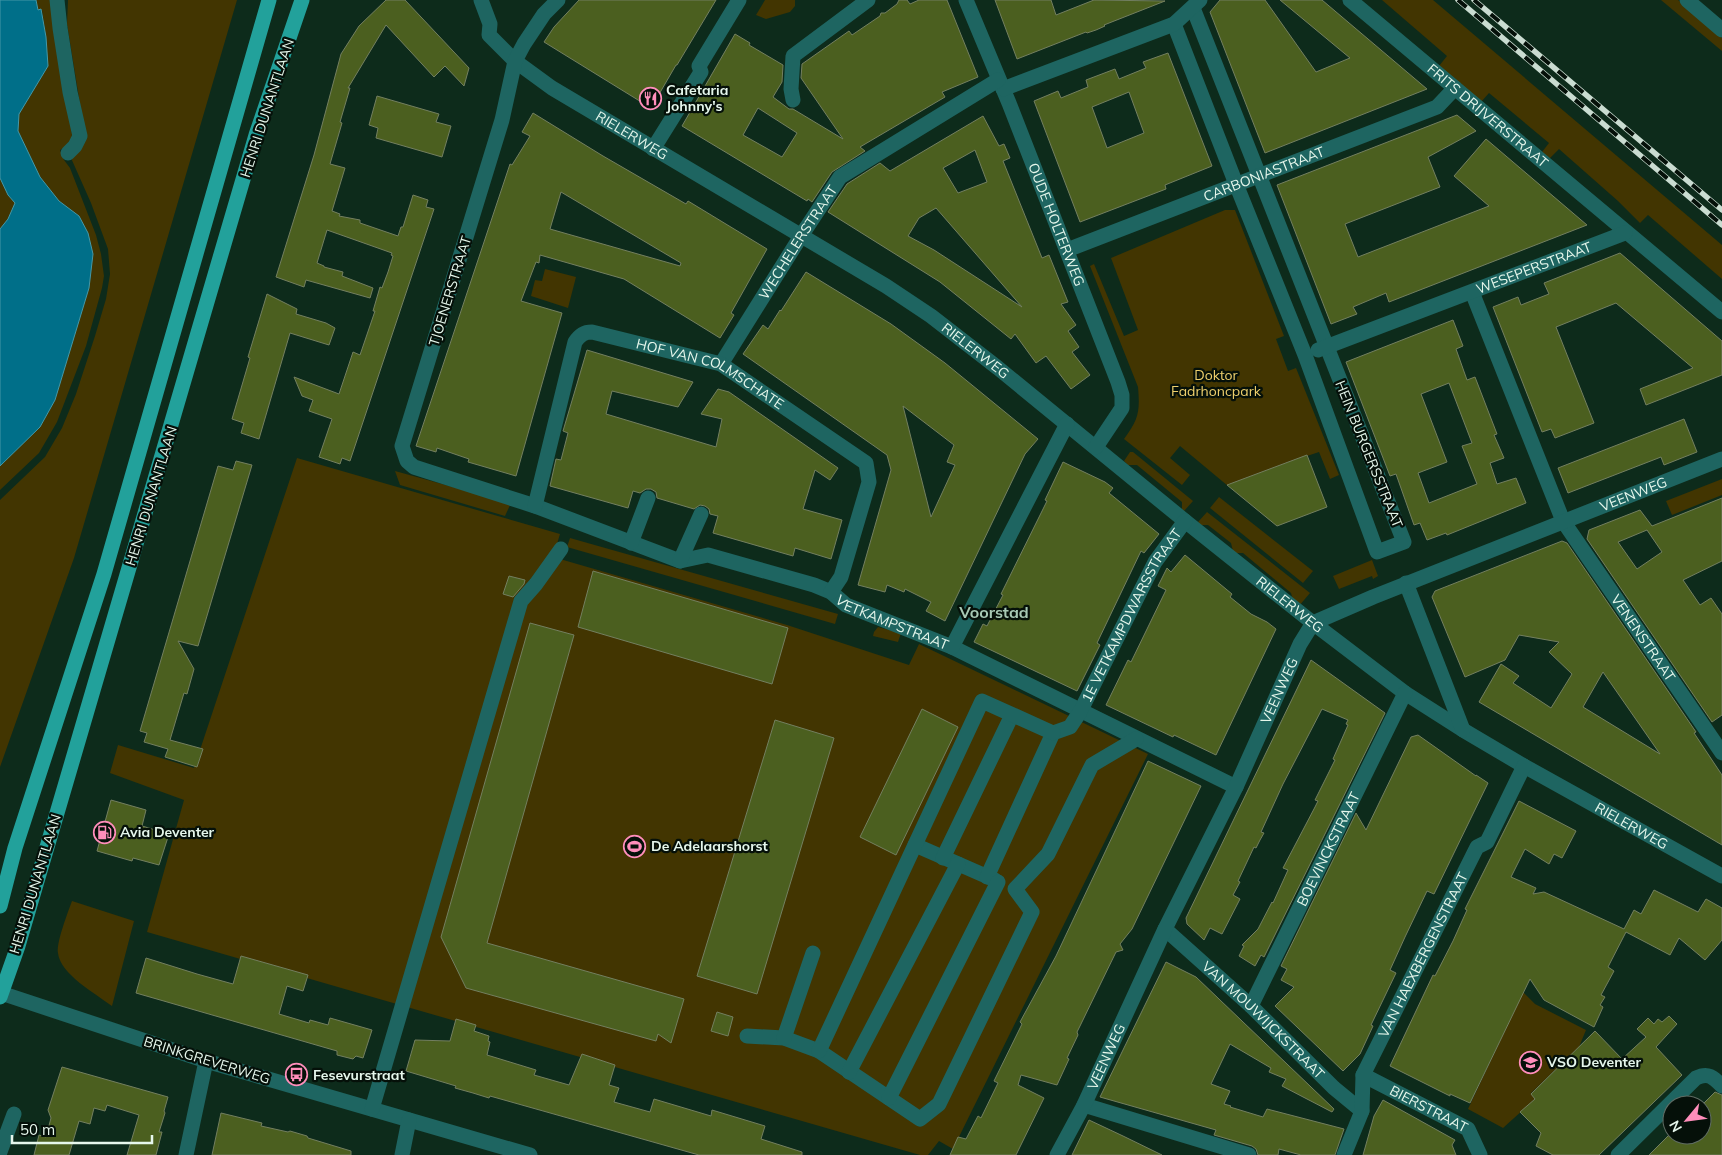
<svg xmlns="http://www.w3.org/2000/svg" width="1722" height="1155" viewBox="0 0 1722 1155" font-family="Mulish,sans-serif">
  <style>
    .green { fill: #423501 }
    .water { fill: #006f89; stroke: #4598a7 }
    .building { fill: #4b5f1f; stroke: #737f60; fill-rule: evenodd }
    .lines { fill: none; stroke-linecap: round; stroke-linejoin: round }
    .minor { stroke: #1e6561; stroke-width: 15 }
    .major { stroke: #22a19b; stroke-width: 15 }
    .rail-casing { stroke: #cadcd1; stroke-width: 5.5 }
    .rail { stroke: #051009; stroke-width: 4; stroke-dasharray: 11; stroke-linecap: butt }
    .labels { text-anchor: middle; stroke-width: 4.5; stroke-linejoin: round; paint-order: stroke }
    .poi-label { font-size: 14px; font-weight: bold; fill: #e6f7ec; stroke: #051009; text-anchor: start }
    .street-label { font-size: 14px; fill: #e6f7ec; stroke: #051009 }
    .park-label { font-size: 14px; fill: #edcf6c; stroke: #051009 }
    .quarter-label { font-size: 16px; font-weight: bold; fill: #a7c9b4; stroke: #051009 }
  </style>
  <rect width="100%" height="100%" fill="#0d2b1b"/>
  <!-- green -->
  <g class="green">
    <polygon points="36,0 52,0 72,134 71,143 60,150 64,160 70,168 96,235 101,254 104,276 102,288 86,346 57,422 39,453 0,490 0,466 40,427 55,400 89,288 79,216 59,201 40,177 18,131 19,114 48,66 46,37 42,10 38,10"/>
    <polygon points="68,0 237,0 74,558 0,767 0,500 45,457 62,428 76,394 95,336 106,299 110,274 108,249 91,203 71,158 80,104 67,24"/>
    <polygon points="765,0 795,0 795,6 790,12 766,19 756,15"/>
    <polygon points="1382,0 1433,0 1722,245 1722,279 1648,215 1640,223 1618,201 1559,149 1549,159 1542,152 1549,143 1489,93 1481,102 1439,66 1447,56"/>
    <polygon points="1661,0 1678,0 1722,38 1722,51"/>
    <polygon points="0,178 8,195 15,203 8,219 0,229"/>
    <path d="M1225,210H1235L1284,336L1276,339L1288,371L1296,368L1339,475L1330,479L1319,452L1298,459L1228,486L1180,446L1170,458L1190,475L1182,485L1124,439C1139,419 1140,411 1138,387L1090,266L1094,264L1124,336L1138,330L1111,258Z"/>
    <polygon points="545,269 576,277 568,308 531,296 535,280 542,281"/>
    <polygon points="1130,452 1133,452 1193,501 1184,511 1182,509 1182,502 1137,465 1128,465 1124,461"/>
    <polygon points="297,458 560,534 553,557 787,625 909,665 919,644 1148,754 953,1149 939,1141 928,1155 920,1155 147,932 184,800 110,773 118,745 194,768"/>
    <polygon points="395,471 511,503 505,516 400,485"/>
    <polygon points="1722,479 1722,495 1672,515 1666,501"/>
    <polygon points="1219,497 1313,571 1303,583 1210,508"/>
    <polygon points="1207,512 1310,593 1299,606 1293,600 1291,593 1243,553 1235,553 1233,551 1231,543 1208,525 1201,525 1198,522"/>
    <polygon points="570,538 838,614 835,624 567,547"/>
    <polygon points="1372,560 1378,576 1373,579 1372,576 1339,589 1333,576"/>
    <polygon points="878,627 901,633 898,642 873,636 874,632"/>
    <path d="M72,901L134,921L112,1006C96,994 60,974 58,953C56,943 68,912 72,901Z"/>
    <polygon points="1523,992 1535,1004 1586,1030 1579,1047 1531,1093 1535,1099 1503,1128 1468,1109"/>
  </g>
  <!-- water -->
  <polygon class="water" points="0,0 36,0 38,10 41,9 46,37 48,66 19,114 18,131 40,177 59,201 79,216 88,233 93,254 89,288 55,400 40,427 0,466 0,229 8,219 15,203 8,195 0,178"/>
  <!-- building -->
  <g class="building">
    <polygon points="386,0 405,0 469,68 464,86 445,66 434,77 386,25 348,88 350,88 340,122 342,123 330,164 345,168 332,211 340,214 339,216 360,220 360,223 398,236 401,227 403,227 413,195 428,200 426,207 434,209 350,461 342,458 340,464 319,457 332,419 309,411 313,400 302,396 294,377 339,394 353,352 360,355 375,311 373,311 380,287 382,288 388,272 393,256 391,255 392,253 327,230 317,263 324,266 324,267 343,272 342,276 373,288 370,298 306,280 304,287 276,277 314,155 341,54 359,26"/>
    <polygon points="579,0 716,0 677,65 676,65 651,108 544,42 554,27"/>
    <path d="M899,0H907L910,4L919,0H947L978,77L942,92L945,97L860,147L865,151L832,172L812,202L808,199L807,201L682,126L735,34L750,43L749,45L783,65L782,82L773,97L789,109H793L843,139L801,78L802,64L849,31L852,35L880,16L881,13H885L897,4ZM758,108L797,133L782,157L743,135Z"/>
    <polygon points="995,0 1051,0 1056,15 1094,0 1165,1 1104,25 1105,26 1096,30 1087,33 1086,32 1017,59"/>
    <polygon points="1220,0 1265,0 1316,72 1350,58 1280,0 1322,0 1427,89 1265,153 1210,12"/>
    <path d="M1168,53L1212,166L1165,185L1166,189L1080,222L1034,101L1058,91L1061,98L1088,87L1086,80L1115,69L1119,79L1146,68L1143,62ZM1129,92L1144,133L1107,148L1092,107Z"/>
    <polygon points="377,96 439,114 436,122 451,126 442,157 376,138 378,128 369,125"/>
    <path d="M533,113L603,156L686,204L688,201L767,249L731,313L734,315L720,338L624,279L540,255L539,263L536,262L521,301L562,313L516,476L468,462L469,459L437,448L436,452L416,446L510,164L512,165L530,136L522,132ZM561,192L681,263L680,266L550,229Z"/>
    <polygon points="1457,115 1476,131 1428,157 1440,187 1345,224 1358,257 1489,206 1454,176 1486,139 1587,225 1389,302 1386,293 1353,307 1357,314 1331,324 1277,185"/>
    <path d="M983,116L999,146L1004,144L1010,158L1003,161L1042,258L1049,255L1068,302L1061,304L1076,325L1068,331L1079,347L1072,352L1090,375L1071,389L1046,356L1036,363L1015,334L1011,339L940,282L828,212L847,184L880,163L890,171ZM975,150L987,182L958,193L943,168ZM936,208L1022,307L934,250L908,236L919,218Z"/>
    <polygon points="1620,253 1722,341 1722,375 1646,405 1640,389 1693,368 1616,303 1556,327 1594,423 1555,438 1551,429 1542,432 1493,307 1518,297 1521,305 1549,294 1544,283"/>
    <path d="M806,272L891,324L945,363L1038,439L1025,454L945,621L926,611L931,602L905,589L904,592L887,585L885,592L858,585L891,470L887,455L743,354L763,325L768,329L780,310L781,311ZM903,406L954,445L947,462L955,465L931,517Z"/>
    <polygon points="267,294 297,309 296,314 326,323 335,328 329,345 290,333 259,439 241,433 244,423 232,419 250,358 248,357"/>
    <path d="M1453,320L1463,346L1456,349L1467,380L1475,377L1497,434L1494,435L1504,458L1490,463L1497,484L1516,478L1526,503L1447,535L1446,533L1427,540L1420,523L1414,525L1396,474L1390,476L1346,362ZM1449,383L1472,443L1462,446L1477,484L1429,503L1418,473L1447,462L1421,394Z"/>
    <polygon points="587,350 693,382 678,407 612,391 606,414 716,447 722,419 701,414 718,389 729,392 838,468 830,480 815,470 803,509 842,520 831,559 795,548 793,556 713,533 718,516 710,514 709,509 705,506 700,505 694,509 657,498 656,492 651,489 646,489 640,493 633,491 628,508 550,486 556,459 561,460 568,433 563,431"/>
    <polygon points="1684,419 1697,452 1664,465 1661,457 1568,493 1558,468"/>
    <polygon points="1307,455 1327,507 1277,526 1227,485"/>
    <polygon points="236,461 252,465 198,646 178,641 194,669 187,694 184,693 170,740 203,749 197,767 165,757 168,749 144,742 147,733 140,731 218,466 233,470"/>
    <polygon points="1063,462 1105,482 1113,488 1109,493 1159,534 1144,553 1141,551 1097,643 1100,645 1077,691 974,642 983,624 987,626 1003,595 1001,594 1047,501 1045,500"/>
    <path d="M1722,498V561L1683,580L1700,605L1711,598L1722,614V715L1712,722L1587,539L1589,530L1640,510L1652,526ZM1647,530L1662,552L1637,569L1618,542Z"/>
    <path d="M1562,541L1567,543L1696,732L1694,733L1722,775V845L1479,702L1501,664L1519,676L1513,683L1551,708L1572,674L1549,652L1559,642L1519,635L1505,660L1465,677L1432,597L1435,591ZM1603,672L1660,754L1583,707Z"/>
    <polygon points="1185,555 1232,594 1230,597 1251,614 1267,622 1276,629 1216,755 1174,735 1173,737 1106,705 1128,660 1131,662 1166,590 1158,586 1167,568 1171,572"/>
    <polygon points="593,571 788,628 772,684 578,627"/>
    <polygon points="509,576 525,580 524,584 513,597 503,594"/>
    <polygon points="530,623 574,635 487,943 684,999 671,1043 658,1034 656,1041 466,988 441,937"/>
    <polygon points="1311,660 1385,713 1264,957 1261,955 1255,966 1239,956 1244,946 1242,945 1258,929 1272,902 1273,903 1288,870 1283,868 1315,807 1318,801 1315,800 1335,760 1333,759 1348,725 1346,724 1348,720 1322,709 1283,784 1261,832 1264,833 1260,840 1256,848 1254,847 1238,881 1240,882 1233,895 1240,899 1222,934 1210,928 1204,940 1187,924 1186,918"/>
    <polygon points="922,709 958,727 896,855 860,837"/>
    <polygon points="775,720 834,738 757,994 697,976"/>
    <polygon points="1418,735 1476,776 1476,775 1488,783 1434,894 1427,891 1405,937 1390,970 1396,973 1371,1025 1373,1026 1360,1054 1343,1071 1275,1006 1294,987 1281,980 1287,969 1281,966 1356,813 1366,830 1411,737"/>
    <polygon points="1148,761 1201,786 1132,929 1120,944 1123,950 1116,952 1080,1026 1077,1032 1078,1035 1067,1058 1069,1059 1057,1085 1021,1075 1018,1085 1044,1098 1016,1155 950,1155 958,1137 966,1139 978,1116 981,1118 998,1083 994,1081 1022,1024 1020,1022 1056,956"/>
    <polygon points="111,800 146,810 142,826 169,834 159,865 133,858 132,861 97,851"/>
    <polygon points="1519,801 1576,831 1562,858 1554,854 1549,864 1525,849 1511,877 1536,888 1533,894 1544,892 1624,929 1634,910 1641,914 1654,890 1698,912 1706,899 1722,908 1722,940 1705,960 1679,938 1670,955 1626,932 1608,967 1614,971 1601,995 1605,997 1600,1005 1603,1007 1594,1027 1544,1000 1530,979 1470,1103 1450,1094 1450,1096 1390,1066 1433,975 1435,976 1453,941 1467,910 1465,909"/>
    <polygon points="241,956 308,975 303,991 287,986 279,1014 309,1023 310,1020 328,1025 330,1018 372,1030 363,1058 356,1056 353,1059 337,1055 337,1051 136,993 146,958 197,974 233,984"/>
    <polygon points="1166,962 1196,977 1334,1109 1332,1112 1282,1086 1286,1079 1269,1072 1271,1068 1230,1044 1211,1084 1230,1091 1224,1104 1231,1106 1230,1107 1263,1117 1267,1109 1344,1129 1335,1155 1301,1155 1279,1149 1278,1155 1258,1155 1256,1149 1252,1146 1214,1135 1216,1130 1100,1097"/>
    <polygon points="717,1012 733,1017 728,1036 711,1031"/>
    <polygon points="1669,1016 1677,1024 1656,1047 1682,1075 1599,1155 1553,1155 1536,1146 1541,1133 1520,1112 1535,1099 1531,1094 1595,1031 1622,1059 1646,1037 1637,1029 1648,1018 1654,1024 1658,1019 1662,1022"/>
    <polygon points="456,1019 476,1025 474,1031 489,1036 488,1041 490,1042 487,1055 536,1070 534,1075 569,1085 582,1054 615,1065 609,1085 619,1088 614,1102 650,1112 654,1099 711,1116 712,1110 765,1126 761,1139 802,1152 802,1155 699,1155 490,1096 489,1098 473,1093 455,1088 456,1086 406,1071 415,1040 450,1041"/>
    <polygon points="62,1067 168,1097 164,1111 165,1113 159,1132 162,1132 156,1155 127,1155 139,1115 107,1105 105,1111 94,1108 90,1124 79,1121 69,1155 34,1155 39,1135 46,1137 51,1118 48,1110"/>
    <polygon points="1715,1092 1722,1095 1722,1155 1649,1155 1671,1133 1676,1138 1679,1135 1702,1135 1702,1105"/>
    <polygon points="1383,1100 1455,1140 1452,1145 1456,1155 1363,1155 1374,1116"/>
    <polygon points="221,1113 262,1123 261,1126 288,1132 290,1131 307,1136 308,1138 351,1151 351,1155 212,1155"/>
    <polygon points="1089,1120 1123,1136 1162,1155 1072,1155"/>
  </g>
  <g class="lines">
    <!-- minor -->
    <g class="minor">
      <polyline points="57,0 60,28 70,92 80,136 75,146 68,153"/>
      <path id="s1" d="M481,0L490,24L489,35L515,61L552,88L886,286L931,316L998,368L1185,521L1313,623L1405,693L1463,730L1524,766L1722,876"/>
      <path id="s2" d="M558,0L544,14L524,44L515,61L502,120L402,446L407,461L414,467L535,506L680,561L708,555L814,585L831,592L846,605L952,647L1236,787"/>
      <path id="s3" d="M966,0L1009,103L1118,382L1122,395V408L1096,447"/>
      <path id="s4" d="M1350,0L1722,312"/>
      <polyline points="1687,0 1722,30"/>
      <polyline points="1174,24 1236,184 1305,355 1377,552 1404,542 1193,8"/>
      <polyline points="1003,89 1174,24 1200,0"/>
      <polyline points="793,100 791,89 793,56 868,0"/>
      <polyline points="653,149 701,72 699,66 739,0"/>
      <path id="s5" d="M1067,250L1437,107L1455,88"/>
      <path id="s6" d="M1472,292L1563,521L1722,753"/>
      <path id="s7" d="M1318,350L1625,233"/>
      <path id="s8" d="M721,364L801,236L840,177L998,80"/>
      <path id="s9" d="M535,506L575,342C580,335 584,332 592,332L721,364L866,463L869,482L841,577L831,592"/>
      <polyline points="631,543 648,498"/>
      <polyline points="680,561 701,514"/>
      <polyline points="1406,583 1463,730"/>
      <polyline points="952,647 1067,424"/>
      <polyline points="915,845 995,880"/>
      <polyline points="943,858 1012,715"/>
      <path id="s10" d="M987,877L1053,733L1070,727L1080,712L1155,562L1185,521"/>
      <path id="s11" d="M1165,929L1251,1006L1334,1088L1362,1111"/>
      <polyline points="1,993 206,1061 530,1155"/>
      <path id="s12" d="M1251,1006L1405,693"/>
      <polyline points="747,1036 784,1038 819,1051 920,1119 939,1104 1032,912 1015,889 1048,854 1092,765 1136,739"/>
      <polyline points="784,1038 813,953"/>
      <polyline points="819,1051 982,701 1053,733"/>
      <polyline points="849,1072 958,864"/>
      <path id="s13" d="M1363,1075L1468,1129L1480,1155"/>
      <polyline points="889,1098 998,882"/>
      <polyline points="1084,1105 1249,1155"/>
      <polyline points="372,1109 521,601 536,584 561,549"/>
      <polyline points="0,1152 14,1114"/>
      <polyline points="186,1155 206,1061"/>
      <polyline points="402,1155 409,1120"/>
      <path id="s14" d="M1057,1155L1084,1105L1165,929L1236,787L1300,644L1313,623L1373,597L1722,459"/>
      <path id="s15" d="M1344,1155L1362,1111L1363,1075L1477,847L1487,842L1524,766"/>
      <path d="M1618,1155L1696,1078C1708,1072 1713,1077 1722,1086"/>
    </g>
    <!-- major -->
    <g class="major">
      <polyline points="0,906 15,848 104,574 269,0"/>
      <polyline points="0,997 18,946 256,135 302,0"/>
    </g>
    <defs>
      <g id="rail">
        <polyline points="1458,0 1722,225"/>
        <polyline points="1474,0 1722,210"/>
      </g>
    </defs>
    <!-- rail casing -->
    <use href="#rail" class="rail-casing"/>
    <!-- rail -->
    <use href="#rail" class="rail"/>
  </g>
  <!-- icons -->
  <defs>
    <symbol id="restaurant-ring" viewBox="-11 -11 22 22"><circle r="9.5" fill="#051009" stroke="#ff8ebb" stroke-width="1.5"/><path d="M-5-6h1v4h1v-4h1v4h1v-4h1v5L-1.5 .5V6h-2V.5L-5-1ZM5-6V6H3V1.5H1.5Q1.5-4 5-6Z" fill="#ff8ebb"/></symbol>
    <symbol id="fuel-ring" viewBox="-11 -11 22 22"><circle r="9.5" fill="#051009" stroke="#ff8ebb" stroke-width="1.5"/><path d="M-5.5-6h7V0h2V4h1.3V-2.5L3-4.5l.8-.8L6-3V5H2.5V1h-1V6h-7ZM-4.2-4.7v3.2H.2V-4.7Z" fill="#ff8ebb"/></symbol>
    <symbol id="stadium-ring" viewBox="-11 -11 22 22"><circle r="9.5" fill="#051009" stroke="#ff8ebb" stroke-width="1.5"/><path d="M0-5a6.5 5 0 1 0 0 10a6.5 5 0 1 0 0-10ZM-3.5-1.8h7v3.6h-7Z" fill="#ff8ebb"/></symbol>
    <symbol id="school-ring" viewBox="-11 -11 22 22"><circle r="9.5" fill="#051009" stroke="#ff8ebb" stroke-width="1.5"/><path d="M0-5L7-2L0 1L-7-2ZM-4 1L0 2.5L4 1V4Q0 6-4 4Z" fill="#ff8ebb"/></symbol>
    <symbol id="bus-ring" viewBox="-11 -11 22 22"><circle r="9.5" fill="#051009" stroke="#ff8ebb" stroke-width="1.5"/><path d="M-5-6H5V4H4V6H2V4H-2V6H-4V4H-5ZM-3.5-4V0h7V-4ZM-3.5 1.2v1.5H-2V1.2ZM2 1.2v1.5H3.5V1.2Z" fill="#ff8ebb"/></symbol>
  </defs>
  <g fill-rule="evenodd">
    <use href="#restaurant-ring" x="638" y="86" width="25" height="25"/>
    <use href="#fuel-ring" x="92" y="820" width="25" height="25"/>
    <use href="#stadium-ring" x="622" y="834" width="25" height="25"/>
    <use href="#school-ring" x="1518" y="1050" width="25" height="25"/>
    <use href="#bus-ring" x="284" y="1062" width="25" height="25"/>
  </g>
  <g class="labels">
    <!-- poi labels -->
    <g class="poi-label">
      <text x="666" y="95">Cafetaria<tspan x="666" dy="16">Johnny's</tspan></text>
      <text x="120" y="837">Avia Deventer</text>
      <text x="651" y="851">De Adelaarshorst</text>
      <text x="1547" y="1067">VSO Deventer</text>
      <text x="313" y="1080">Fesevurstraat</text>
    </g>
    <!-- street labels -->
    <g class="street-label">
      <text transform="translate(267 108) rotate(-72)" y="5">HENRI DUNANTLAAN</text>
      <text dy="5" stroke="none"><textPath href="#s4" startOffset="180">FRITS DRIJVERSTRAAT</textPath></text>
      <text dy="5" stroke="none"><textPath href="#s1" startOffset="212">RIELERWEG</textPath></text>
      <text dy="5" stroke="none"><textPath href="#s5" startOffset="211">CARBONIASTRAAT</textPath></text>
      <text dy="5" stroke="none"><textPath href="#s3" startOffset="242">OUDE HOLTERWEG</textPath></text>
      <text dy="5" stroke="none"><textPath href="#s8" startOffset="144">WECHELERSTRAAT</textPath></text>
      <text dy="5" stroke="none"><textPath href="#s7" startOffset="231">WESEPERSTRAAT</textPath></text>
      <text transform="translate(450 291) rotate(-73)" y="5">TJOENERSTRAAT</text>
      <text dy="5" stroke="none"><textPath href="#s1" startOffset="618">RIELERWEG</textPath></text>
      <text dy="5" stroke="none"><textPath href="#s9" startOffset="316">HOF VAN COLMSCHATE</textPath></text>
      <text transform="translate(1369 454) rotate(68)" y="5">HEIN BURGERSSTRAAT</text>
      <text dy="5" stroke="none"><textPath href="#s14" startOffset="936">VEENWEG</textPath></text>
      <text transform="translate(151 496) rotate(-73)" y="5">HENRI DUNANTLAAN</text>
      <text dy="5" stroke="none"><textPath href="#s1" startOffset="1022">RIELERWEG</textPath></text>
      <text dy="5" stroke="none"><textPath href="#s10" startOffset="304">1E VETKAMPDWARSSTRAAT</textPath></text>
      <text dy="5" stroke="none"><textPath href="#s2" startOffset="1010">VETKAMPSTRAAT</textPath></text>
      <text dy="5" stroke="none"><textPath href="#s6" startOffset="388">VENENSTRAAT</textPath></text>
      <text dy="5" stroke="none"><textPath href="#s14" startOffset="515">VEENWEG</textPath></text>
      <text dy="5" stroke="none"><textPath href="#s1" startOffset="1430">RIELERWEG</textPath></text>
      <text dy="5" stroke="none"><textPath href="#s12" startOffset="175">BOEVINCKSTRAAT</textPath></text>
      <text transform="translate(35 884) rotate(-73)" y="5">HENRI DUNANTLAAN</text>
      <text dy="5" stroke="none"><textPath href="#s15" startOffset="218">VAN HAEXBERGENSTRAAT</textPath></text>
      <text dy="5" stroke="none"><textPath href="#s11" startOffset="134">VAN MOUWIJCKSTRAAT</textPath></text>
      <text dy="5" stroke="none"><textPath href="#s14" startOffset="110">VEENWEG</textPath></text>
      <text transform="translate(207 1060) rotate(17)" y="5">BRINKGREVERWEG</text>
      <text dy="5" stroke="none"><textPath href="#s13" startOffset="74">BIERSTRAAT</textPath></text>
    </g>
    <!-- park labels -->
    <g class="park-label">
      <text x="1216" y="380">Doktor<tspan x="1216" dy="16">Fadrhoncpark</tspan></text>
    </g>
    <!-- quarter labels -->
    <g class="quarter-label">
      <text x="994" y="618">Voorstad</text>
    </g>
  </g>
  <!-- north arrow -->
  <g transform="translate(1687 1120) rotate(241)"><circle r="24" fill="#051009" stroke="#5f6c64"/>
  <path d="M0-4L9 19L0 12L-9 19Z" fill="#ff8ebb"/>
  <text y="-8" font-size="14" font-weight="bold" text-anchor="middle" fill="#e6f7ec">N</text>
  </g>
  <!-- scale -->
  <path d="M12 1135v8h140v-8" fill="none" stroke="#e6f7ec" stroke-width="2.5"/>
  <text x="20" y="1135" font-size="15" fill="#e6f7ec" stroke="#051009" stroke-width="4" paint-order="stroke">50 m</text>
</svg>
